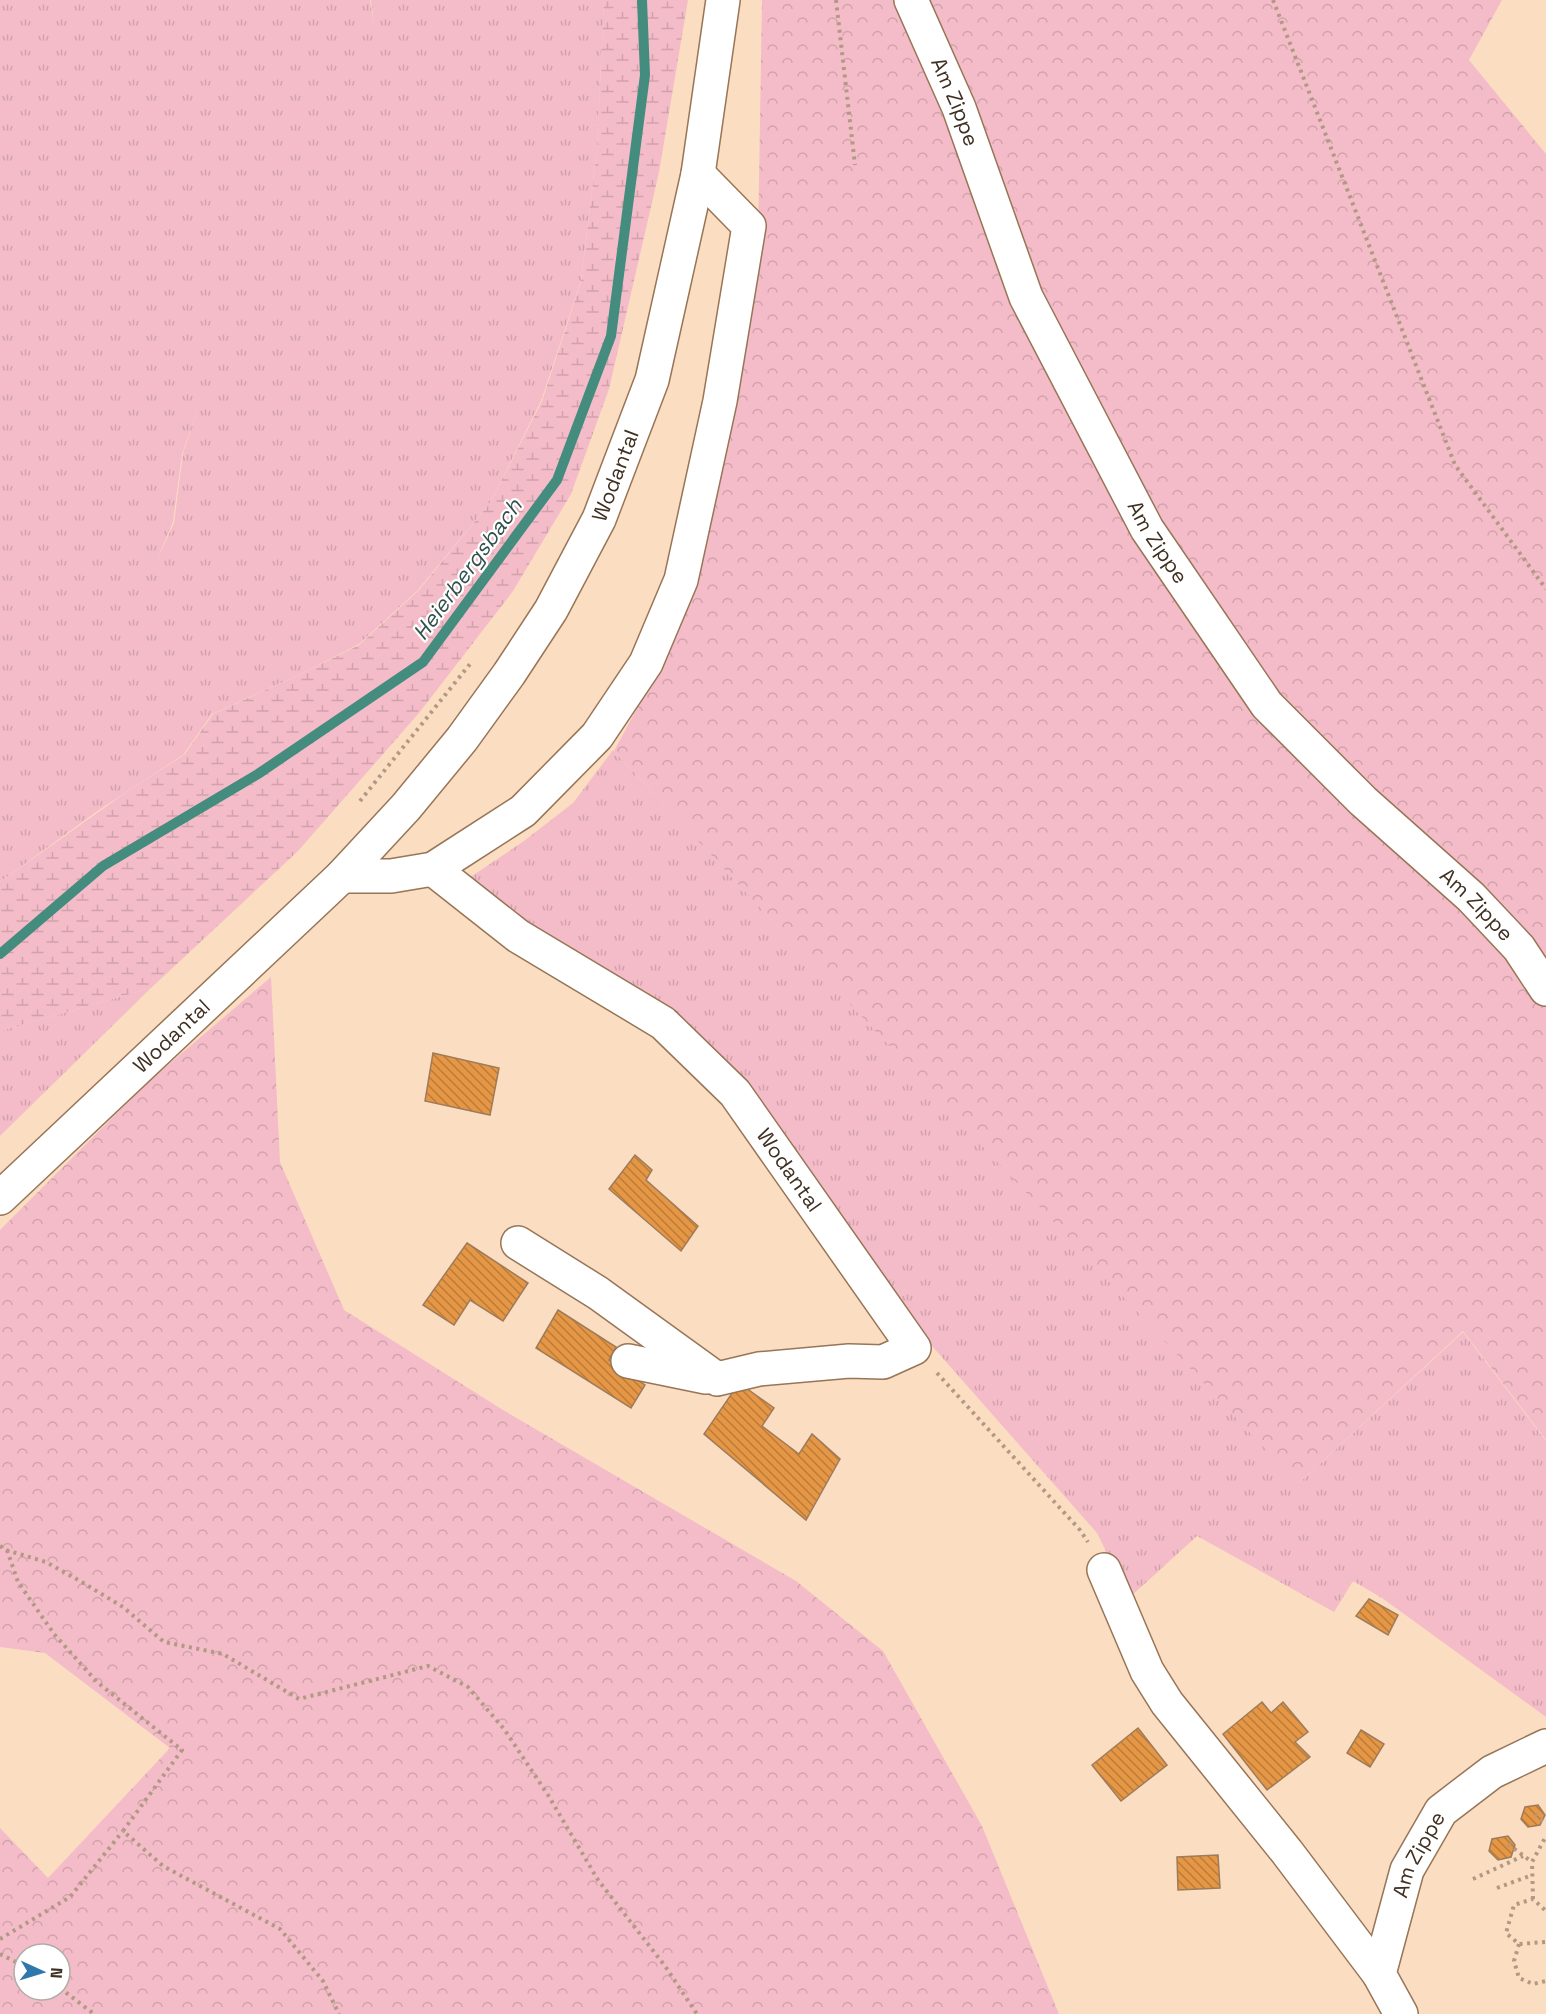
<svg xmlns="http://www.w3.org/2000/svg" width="1546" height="2014" viewBox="0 0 1546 2014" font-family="'Space Grotesk',sans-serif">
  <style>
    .grass { fill: url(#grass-tufts); fill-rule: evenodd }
    .forest { fill: url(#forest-crowns); fill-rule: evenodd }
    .wetland { fill: url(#wetland-marsh) }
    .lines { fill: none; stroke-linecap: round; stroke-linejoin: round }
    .stream { stroke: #448c7e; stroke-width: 10 }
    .building { fill: url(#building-back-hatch); stroke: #9d7b5b; stroke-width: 1.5 }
    .minor-casing { stroke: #977556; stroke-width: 36 }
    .major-casing { stroke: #977556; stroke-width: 36 }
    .path { stroke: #b19983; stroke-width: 4; stroke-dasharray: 3 4.5; stroke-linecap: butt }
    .minor { stroke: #fff; stroke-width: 33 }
    .major { stroke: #fff; stroke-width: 33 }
    .labels { text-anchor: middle; stroke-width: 4.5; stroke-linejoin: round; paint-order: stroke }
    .street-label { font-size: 21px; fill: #3f3022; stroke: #fff }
    .water-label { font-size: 22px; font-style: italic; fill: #30514c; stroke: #fff }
  </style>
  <defs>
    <pattern id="grass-tufts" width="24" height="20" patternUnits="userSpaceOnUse" patternTransform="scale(1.5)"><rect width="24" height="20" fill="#f4bcc8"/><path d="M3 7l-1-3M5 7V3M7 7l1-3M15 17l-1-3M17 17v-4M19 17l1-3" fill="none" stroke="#d2a2ac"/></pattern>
    <pattern id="forest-crowns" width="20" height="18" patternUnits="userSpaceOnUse" patternTransform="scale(1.5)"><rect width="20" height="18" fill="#f4bcc8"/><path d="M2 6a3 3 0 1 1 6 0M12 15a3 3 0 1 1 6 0" fill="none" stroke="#d2a2ac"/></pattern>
    <pattern id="wetland-marsh" width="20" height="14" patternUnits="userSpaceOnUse" patternTransform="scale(1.5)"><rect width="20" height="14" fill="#f4bcc8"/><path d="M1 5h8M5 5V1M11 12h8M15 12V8" fill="none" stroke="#d2a2ac"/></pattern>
    <pattern id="building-back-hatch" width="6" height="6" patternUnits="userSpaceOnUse" patternTransform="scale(1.5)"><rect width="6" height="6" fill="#e69745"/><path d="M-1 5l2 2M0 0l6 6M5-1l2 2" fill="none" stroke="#bc7c39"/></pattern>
  </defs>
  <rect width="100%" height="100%" fill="#fbddc2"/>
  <!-- grass -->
  <g class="grass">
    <path d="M0,0H370L374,24L371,0H604L597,149L581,281L541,401L490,503L417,591L359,644L301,674L212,714L183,755L99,810L0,882ZM198,408L183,453L174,523L156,562L173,522L182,454Z"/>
    <polygon points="613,750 1299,1483 1463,1332 1546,1441 1546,1717 1382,1598 1353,1581 1334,1612 1197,1536 1129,1598 1097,1533 917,1329 742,1083 466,880 524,841 573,803"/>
    <polygon points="151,988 0,1136 0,1031"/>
  </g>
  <!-- forest -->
  <g class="forest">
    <polygon points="762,0 1502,0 1469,60 1546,154 1546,1440 1463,1331 1298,1484 614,751 659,668 758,241"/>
    <path d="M271,977L280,1162L344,1310L503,1410L796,1581L883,1651L982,1826L1059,2014H0V1828L48,1878L170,1748L45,1653L0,1647V1230L148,1082ZM24,1954H60V1990H24Z"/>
  </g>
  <!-- wetland -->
  <polygon class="wetland" points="604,0 688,0 659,172 609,389 571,494 513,591 419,713 298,851 151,988 0,1031 0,882 128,791 184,755 213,714 301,674 359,645 418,591 490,503 542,401 581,282 597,149"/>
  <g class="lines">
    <!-- stream -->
    <polyline class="stream" points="0,954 103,866 258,774 423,662 557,480 611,336 645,75 642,0"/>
  </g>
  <!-- building -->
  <g class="building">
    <polygon points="433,1053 499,1068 490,1115 425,1101"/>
    <polygon points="635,1155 652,1170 646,1180 698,1226 681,1251 609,1189"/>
    <polygon points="467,1243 528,1283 503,1321 470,1300 454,1325 423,1305"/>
    <polygon points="558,1310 616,1347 609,1360 645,1385 631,1408 536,1348"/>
    <polygon points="739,1383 774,1408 762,1426 799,1454 812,1434 840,1459 806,1520 704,1434"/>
    <polygon points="1369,1599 1398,1615 1388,1635 1356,1616"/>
    <polygon points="1262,1702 1271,1713 1283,1702 1308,1732 1295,1742 1310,1757 1267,1790 1223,1734"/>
    <polygon points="1138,1728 1167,1765 1121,1801 1092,1765"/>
    <polygon points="1361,1730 1384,1744 1370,1767 1347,1753"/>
    <polygon points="1538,1805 1545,1815 1540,1825 1528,1827 1521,1819 1525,1807"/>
    <polygon points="1508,1836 1515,1845 1511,1857 1498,1860 1489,1851 1492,1839"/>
    <polygon points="1218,1855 1220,1888 1178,1890 1177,1857"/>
  </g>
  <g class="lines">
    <defs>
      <g id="minor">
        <path id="s1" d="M911,0L959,108L1026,297L1147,529L1267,705L1363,801L1471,897L1519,948L1546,989"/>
        <path id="s2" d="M433,869L518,936L663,1023L735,1093L914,1348L883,1362L849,1361L759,1369L717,1379L598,1293L518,1243"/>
        <polyline points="342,876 391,876 433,869 523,811 597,736 646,663 681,580 720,401 749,226 698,174"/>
        <polyline points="628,1361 706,1377"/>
        <polyline points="1104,1570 1147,1671 1167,1703 1287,1852 1379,1974"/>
        <path id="s3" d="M1401,2014L1379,1974L1407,1870L1441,1811L1492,1772L1546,1746"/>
      </g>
      <g id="major">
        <path id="s4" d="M0,1198L342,876L406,807L462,739L509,674L551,610L599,519L652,380L698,174L723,0"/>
      </g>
    </defs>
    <!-- minor casing -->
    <use href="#minor" class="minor-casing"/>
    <!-- major casing -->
    <use href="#major" class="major-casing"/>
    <!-- path -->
    <g class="path">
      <polyline points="836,0 855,165"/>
      <polyline points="1273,0 1455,465 1546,589"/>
      <polyline points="360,801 470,664"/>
      <polyline points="937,1373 1080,1530 1088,1542"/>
      <polyline points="0,1546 6,1550 46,1562 80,1581 123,1607 164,1642 223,1654 299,1699 428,1666 468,1687 504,1729 548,1795 598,1880 665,1966 697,2014"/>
      <polyline points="7,1550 18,1582 54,1634 97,1682 182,1750 123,1831 163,1866 280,1929 323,1981 339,2014"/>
      <polyline points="1535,1814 1546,1824"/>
      <polyline points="1508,1844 1532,1862"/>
      <polyline points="1473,1879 1523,1856"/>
      <polyline points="1497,1888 1532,1875"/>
      <polyline points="1533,1899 1532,1862 1546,1836"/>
      <polyline points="0,1939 70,1897 123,1831"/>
      <polyline points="1545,1942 1519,1944 1506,1933 1514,1905 1533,1899 1546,1911"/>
      <polyline points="1519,1944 1514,1961 1519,1978 1533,1984 1546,1981"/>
      <polyline points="0,1954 24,1966"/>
      <polyline points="60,1988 94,2014"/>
    </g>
    <!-- minor -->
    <use href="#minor" class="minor"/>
    <!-- major -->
    <use href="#major" class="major"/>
  </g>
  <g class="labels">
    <!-- street labels -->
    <g class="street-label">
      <text dy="7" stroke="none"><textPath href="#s1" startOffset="111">Am Zippe</textPath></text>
      <text dy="7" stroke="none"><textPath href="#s4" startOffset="958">Wodantal</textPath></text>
      <text dy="7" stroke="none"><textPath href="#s1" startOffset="597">Am Zippe</textPath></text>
      <text dy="7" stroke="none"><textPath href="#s1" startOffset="1083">Am Zippe</textPath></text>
      <text dy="7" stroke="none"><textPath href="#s4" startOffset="236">Wodantal</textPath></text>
      <text dy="7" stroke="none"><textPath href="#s2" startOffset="472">Wodantal</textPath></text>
      <text dy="7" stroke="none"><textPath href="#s3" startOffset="172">Am Zippe</textPath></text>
    </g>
    <!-- water labels -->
    <g class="water-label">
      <text transform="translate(467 569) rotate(-54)" y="8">Heierbergsbach</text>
    </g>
  </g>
  <!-- north arrow -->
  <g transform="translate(42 1972) rotate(94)"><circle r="28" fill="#ffffff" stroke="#b2aca7" stroke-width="1.5"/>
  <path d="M0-4.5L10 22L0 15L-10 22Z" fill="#3078ac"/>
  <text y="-9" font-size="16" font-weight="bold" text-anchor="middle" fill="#3f3022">N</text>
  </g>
</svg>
